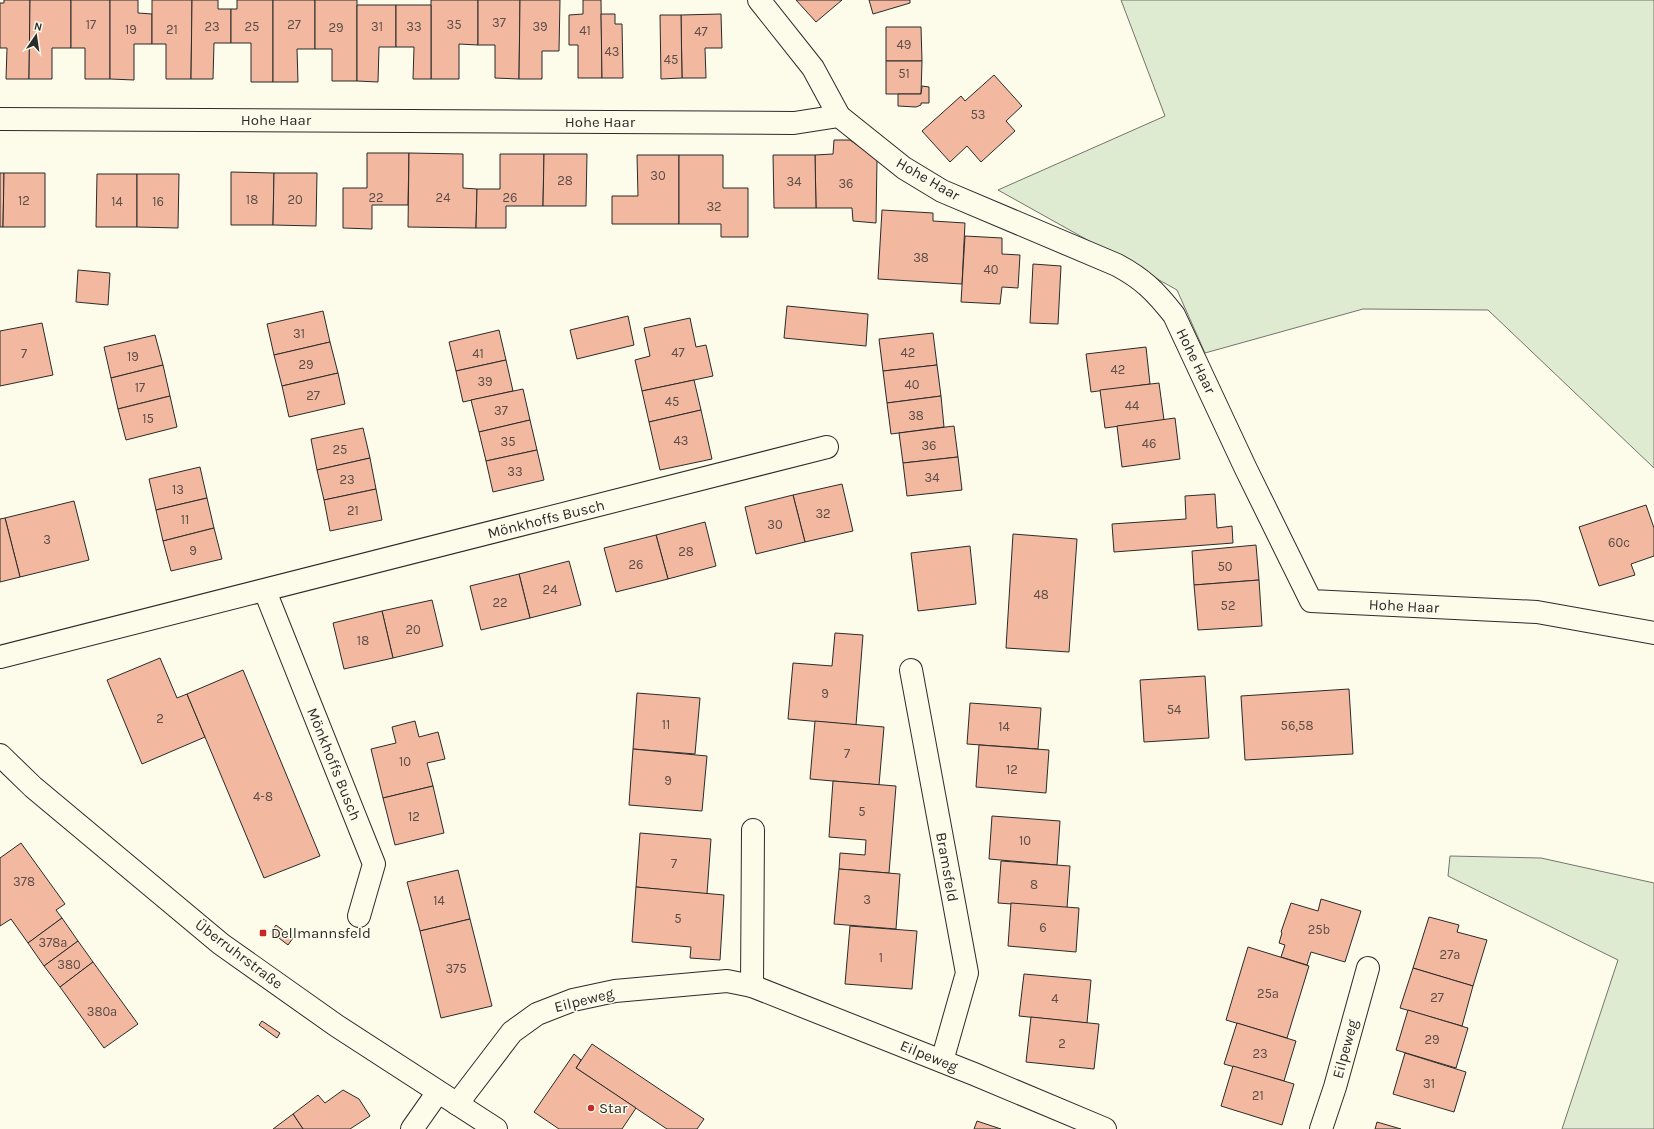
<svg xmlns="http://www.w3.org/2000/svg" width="1654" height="1129" viewBox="0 0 1654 1129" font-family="Karla,sans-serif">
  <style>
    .green { fill: #deebd1; stroke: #74746e }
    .building { fill: #f2b8a0; stroke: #2b2b2b }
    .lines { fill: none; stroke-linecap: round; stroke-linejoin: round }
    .minor-casing { stroke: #2b2b2b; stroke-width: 24 }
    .secondary-casing { stroke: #2b2b2b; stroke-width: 24 }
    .minor { stroke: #fdfbea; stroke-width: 22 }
    .secondary { stroke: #fdfbea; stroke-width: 22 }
    .poi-dot { fill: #c62828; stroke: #fdfbea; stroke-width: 1.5 }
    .labels { text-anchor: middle; stroke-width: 3; stroke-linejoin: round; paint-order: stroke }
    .number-label { font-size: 13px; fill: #5d4e48 }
    .street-label { font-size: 15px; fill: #2b2b2b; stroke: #fdfbea }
    .poi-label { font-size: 15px; fill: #2b2b2b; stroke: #fdfbea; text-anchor: start }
  </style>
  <rect width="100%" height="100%" fill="#fdfbea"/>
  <!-- green -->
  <g class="green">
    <polygon points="1121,0 1654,0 1654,468 1488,310 1363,309 1205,353 1177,290 998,190 1165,116"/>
    <polygon points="1450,856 1541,858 1654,883 1654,1129 1562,1129 1618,960 1448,876"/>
  </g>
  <!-- building -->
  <g class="building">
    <polygon points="4,0 30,0 29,79 6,79 7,48 0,48 0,3 4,3"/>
    <polygon points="30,0 71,0 71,48 52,48 52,79 29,79"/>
    <polygon points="71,0 110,0 110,79 85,79 85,48 71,48"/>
    <polygon points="110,0 138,0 138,13 152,14 152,44 134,44 134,80 110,79"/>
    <polygon points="152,0 192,0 191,79 166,79 166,44 152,44"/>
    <polygon points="192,0 218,0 218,9 231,9 231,43 214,43 213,79 191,79"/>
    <polygon points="237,0 273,0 273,82 251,82 251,43 231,43 231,9 237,9"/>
    <polygon points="273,0 315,0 315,49 297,49 298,82 273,82"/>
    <polygon points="315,0 357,0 357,81 332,81 332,49 315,49"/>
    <polygon points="431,0 478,0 478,45 459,44 459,79 431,79"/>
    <polygon points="478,0 520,0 519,79 495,78 495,45 478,45"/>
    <polygon points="520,0 560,0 559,51 542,51 542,79 519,79"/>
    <polygon points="583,0 601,0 602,78 578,78 578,45 569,45 569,15 583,14"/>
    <polygon points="796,0 842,0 816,22"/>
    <polygon points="869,0 910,0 910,3 873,14"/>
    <polygon points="357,5 396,5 396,47 379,47 378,82 357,81"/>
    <polygon points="396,5 431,5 431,79 413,79 414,47 396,47"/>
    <polygon points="601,14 615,14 615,24 622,24 623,78 602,78"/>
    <polygon points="721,14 722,48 705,48 706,78 682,78 681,15"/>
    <polygon points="660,15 681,15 682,78 661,79"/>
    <polygon points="886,27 921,27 922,61 886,61"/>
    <polygon points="886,61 922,61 921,94 886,94"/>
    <polygon points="994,75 1022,106 1006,121 1015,131 981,162 967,146 950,162 922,131 961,96 965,101"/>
    <polygon points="922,86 929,87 929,103 921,103 921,105 916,107 898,106 898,94 921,94"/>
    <polygon points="834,140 850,140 877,159 876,223 853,221 852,208 816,208 815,155 833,154"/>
    <polygon points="367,153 409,153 408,205 372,205 372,229 343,228 343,188 367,188"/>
    <polygon points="409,153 463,154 463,188 477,189 476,228 408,227"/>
    <polygon points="500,154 544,154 543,206 506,206 506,228 476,228 477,189 500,189"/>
    <polygon points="544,154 587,154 586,206 543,206"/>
    <polygon points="637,155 679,155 679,224 612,224 612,196 638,196"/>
    <polygon points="679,155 723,155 723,188 748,188 748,237 721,237 721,224 679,224"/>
    <polygon points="773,155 815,155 816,208 774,208"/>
    <polygon points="231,172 274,173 273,225 231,225"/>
    <polygon points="0,173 4,173 3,227 0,227"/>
    <polygon points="4,173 45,173 45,227 3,227"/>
    <polygon points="274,173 317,173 316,226 273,225"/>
    <polygon points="97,174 137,174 137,227 96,227"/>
    <polygon points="137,174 179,174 178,228 137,227"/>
    <polygon points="882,210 933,213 933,221 965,223 962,284 878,279"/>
    <polygon points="965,236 1002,238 1002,254 1020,255 1018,288 1002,287 1000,304 961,302"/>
    <polygon points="1033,264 1061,266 1058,324 1030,323"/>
    <polygon points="78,270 110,273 108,305 76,302"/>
    <polygon points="787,306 868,314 866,346 784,338"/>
    <polygon points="323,311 330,342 274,355 267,324"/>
    <polygon points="628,316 634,345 577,359 570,330"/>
    <polygon points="690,318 696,347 706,345 713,376 642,391 635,360 650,356 644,328"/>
    <polygon points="42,323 53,375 0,386 0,331"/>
    <polygon points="499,330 506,360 456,371 449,342"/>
    <polygon points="933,333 937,365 883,371 879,339"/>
    <polygon points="155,335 163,365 111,378 104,347"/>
    <polygon points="330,342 338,373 282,386 274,355"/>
    <polygon points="1146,347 1150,384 1091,392 1086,354"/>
    <polygon points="506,360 513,391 463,402 456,371"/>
    <polygon points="163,365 170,396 118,409 111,378"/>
    <polygon points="937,365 941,396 887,403 883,371"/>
    <polygon points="338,373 345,404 289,417 282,386"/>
    <polygon points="694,380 701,410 649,422 642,391"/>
    <polygon points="1159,383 1164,420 1105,428 1100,390"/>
    <polygon points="523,389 530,420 479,432 471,400"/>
    <polygon points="170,396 177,427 126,440 118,409"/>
    <polygon points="941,396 944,427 891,434 887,403"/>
    <polygon points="701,410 712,459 660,470 649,422"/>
    <polygon points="1175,418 1180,459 1122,467 1117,426"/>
    <polygon points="530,420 537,450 486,461 479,432"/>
    <polygon points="954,426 958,457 903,463 899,433"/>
    <polygon points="363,428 370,458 317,470 311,439"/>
    <polygon points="537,450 544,480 493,492 486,461"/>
    <polygon points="958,457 962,490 907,496 903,463"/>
    <polygon points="370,458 376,489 324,500 317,470"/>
    <polygon points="200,467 207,498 156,510 149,479"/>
    <polygon points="842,484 853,531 805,542 793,495"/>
    <polygon points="376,489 382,520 330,531 324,500"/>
    <polygon points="1215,494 1217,528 1232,526 1233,543 1114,552 1112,524 1186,519 1185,496"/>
    <polygon points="793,495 805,542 756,554 745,507"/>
    <polygon points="207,498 214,528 163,541 156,510"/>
    <polygon points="74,501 89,560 20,577 5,518"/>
    <polygon points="1646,505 1654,528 1654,556 1631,564 1635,575 1599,586 1579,527"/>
    <polygon points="5,518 20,577 0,582 0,519"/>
    <polygon points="705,522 716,566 668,579 656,535"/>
    <polygon points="214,528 222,559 171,571 163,541"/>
    <polygon points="1013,534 1077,539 1069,652 1006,648"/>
    <polygon points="656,535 668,579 616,592 604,548"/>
    <polygon points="1256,545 1259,580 1194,585 1192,551"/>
    <polygon points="970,546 976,604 918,611 911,553"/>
    <polygon points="569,561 581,605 530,618 519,574"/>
    <polygon points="519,574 530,618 481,630 470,586"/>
    <polygon points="1259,580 1262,626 1198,630 1194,585"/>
    <polygon points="432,600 443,646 393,658 382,611"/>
    <polygon points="382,611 393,658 344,669 333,623"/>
    <polygon points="835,633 863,635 856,725 788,719 793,663 832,666"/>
    <polygon points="160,658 177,698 187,694 205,737 142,764 107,680"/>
    <polygon points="243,670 320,856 264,878 187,694"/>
    <polygon points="1205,676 1209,738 1144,742 1140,680"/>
    <polygon points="1349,689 1353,754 1245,760 1241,696"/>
    <polygon points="637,693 700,698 695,754 633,749"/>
    <polygon points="970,703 1041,708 1038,749 967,744"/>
    <polygon points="415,721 419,737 438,732 445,759 427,763 433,786 383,798 371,749 396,743 392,727"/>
    <polygon points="815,721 884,727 879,785 810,779"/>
    <polygon points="979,745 1049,750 1046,793 976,787"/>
    <polygon points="633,749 707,756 702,811 629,805"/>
    <polygon points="833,781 896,786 889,873 839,869 840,853 865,855 866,840 829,837"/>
    <polygon points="433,786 444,833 395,845 383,798"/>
    <polygon points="992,816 1060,821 1057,865 989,859"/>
    <polygon points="640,833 711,839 707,894 636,887"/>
    <polygon points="21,843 65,904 56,910 62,918 28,943 11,919 0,926 0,858"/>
    <polygon points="1001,861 1070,866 1067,908 998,903"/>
    <polygon points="839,869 900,874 896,929 834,924"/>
    <polygon points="458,870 470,919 420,931 407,882"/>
    <polygon points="636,887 724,895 720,960 690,958 691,947 632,942"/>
    <polygon points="1321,899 1361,911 1345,962 1311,952 1307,965 1281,957 1285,945 1279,943 1282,933 1281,932 1291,903 1318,911"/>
    <polygon points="1011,903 1079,908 1076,952 1008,946"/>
    <polygon points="1429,917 1459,925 1457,932 1487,940 1473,986 1413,968"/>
    <polygon points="62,918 78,941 44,966 28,943"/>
    <polygon points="470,919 492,1006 441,1018 420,931"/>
    <polygon points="276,925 293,938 288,945 271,932"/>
    <polygon points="850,926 917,931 912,989 845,984"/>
    <polygon points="78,941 93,962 60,987 44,966"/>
    <polygon points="1248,947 1309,966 1287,1038 1226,1020"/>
    <polygon points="93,962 138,1024 104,1048 60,987"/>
    <polygon points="1413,968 1473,986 1462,1026 1400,1008"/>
    <polygon points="1024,974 1091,980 1087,1023 1019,1016"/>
    <polygon points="1408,1010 1468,1028 1456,1068 1396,1050"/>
    <polygon points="1031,1017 1099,1024 1094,1069 1026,1062"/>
    <polygon points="262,1021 280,1033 277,1038 259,1025"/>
    <polygon points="1237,1023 1296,1041 1284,1081 1224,1064"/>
    <polygon points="592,1044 704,1119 697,1129 667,1129 576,1068"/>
    <polygon points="1405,1053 1466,1072 1454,1112 1393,1094"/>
    <polygon points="574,1054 581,1060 576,1068 636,1108 622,1129 559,1129 534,1112"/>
    <polygon points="1233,1066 1294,1084 1282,1125 1221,1106"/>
    <polygon points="343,1090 359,1099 370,1116 350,1129 303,1129 293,1114 318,1095 325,1103"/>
    <polygon points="293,1114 303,1129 273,1129"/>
    <polygon points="977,1121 1001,1129 974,1129"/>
    <polygon points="1377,1122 1401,1129 1375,1129"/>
  </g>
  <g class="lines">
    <defs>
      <g id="minor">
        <polyline points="759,0 813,68 839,116"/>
        <path d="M0,119L794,123L839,116L904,168L942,191L1117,265C1143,279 1155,291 1174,315L1245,467L1311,601L1537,612L1654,633"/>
        <polyline points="265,591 374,864 359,916"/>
        <polyline points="0,657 827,447"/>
        <polyline points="911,670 967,973 942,1061"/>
        <polyline points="752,986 753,830"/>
        <polyline points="457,1104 512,1032 537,1014 573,1000 615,991 727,981 752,986 974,1074 1105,1129"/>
        <polyline points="412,1129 438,1092"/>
        <polyline points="1321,1129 1335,1087 1368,968"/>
      </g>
      <polyline id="secondary" points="0,755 33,787 221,944 337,1026 496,1129"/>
    </defs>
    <!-- minor casing -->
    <use href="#minor" class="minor-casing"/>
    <!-- secondary casing -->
    <use href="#secondary" class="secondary-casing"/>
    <!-- minor -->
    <use href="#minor" class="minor"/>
    <!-- secondary -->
    <use href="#secondary" class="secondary"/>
  </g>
  <!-- markers -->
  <g class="poi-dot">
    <rect x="259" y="929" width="8" height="8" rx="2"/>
    <circle cx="591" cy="1108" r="4"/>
  </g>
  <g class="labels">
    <!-- number labels -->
    <g class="number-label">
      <text x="499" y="27">37</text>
      <text x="91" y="29">17</text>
      <text x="294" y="29">27</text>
      <text x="454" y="29">35</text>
      <text x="212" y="31">23</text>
      <text x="252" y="31">25</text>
      <text x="377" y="31">31</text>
      <text x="414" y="31">33</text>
      <text x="540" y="31">39</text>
      <text x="336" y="32">29</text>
      <text x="131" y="34">19</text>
      <text x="172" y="34">21</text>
      <text x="585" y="35">41</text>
      <text x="701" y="36">47</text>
      <text x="904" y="49">49</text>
      <text x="612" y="56">43</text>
      <text x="671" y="64">45</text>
      <text x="904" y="78">51</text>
      <text x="978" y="119">53</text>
      <text x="658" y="180">30</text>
      <text x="565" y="185">28</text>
      <text x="794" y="186">34</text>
      <text x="846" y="188">36</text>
      <text x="376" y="202">22</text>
      <text x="443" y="202">24</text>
      <text x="510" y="202">26</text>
      <text x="252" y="204">18</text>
      <text x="295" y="204">20</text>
      <text x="24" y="205">12</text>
      <text x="117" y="206">14</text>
      <text x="158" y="206">16</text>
      <text x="714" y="211">32</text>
      <text x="921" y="262">38</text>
      <text x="991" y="274">40</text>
      <text x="299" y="338">31</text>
      <text x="678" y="357">47</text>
      <text x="908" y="357">42</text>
      <text x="24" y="358">7</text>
      <text x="478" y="358">41</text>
      <text x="133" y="361">19</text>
      <text x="306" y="369">29</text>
      <text x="1118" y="374">42</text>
      <text x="485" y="386">39</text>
      <text x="912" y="389">40</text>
      <text x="140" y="392">17</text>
      <text x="313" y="400">27</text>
      <text x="672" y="406">45</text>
      <text x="1132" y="410">44</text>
      <text x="501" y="415">37</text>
      <text x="916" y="420">38</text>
      <text x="148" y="423">15</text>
      <text x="681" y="445">43</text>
      <text x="508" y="446">35</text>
      <text x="1149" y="448">46</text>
      <text x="929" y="450">36</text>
      <text x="340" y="454">25</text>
      <text x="515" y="476">33</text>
      <text x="932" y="482">34</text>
      <text x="347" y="484">23</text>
      <text x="178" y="494">13</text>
      <text x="353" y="515">21</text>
      <text x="823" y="518">32</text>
      <text x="185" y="524">11</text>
      <text x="775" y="529">30</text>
      <text x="47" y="544">3</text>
      <text x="1619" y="547">60c</text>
      <text x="193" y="555">9</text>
      <text x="686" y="556">28</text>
      <text x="636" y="569">26</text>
      <text x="1225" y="571">50</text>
      <text x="550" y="594">24</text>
      <text x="1041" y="599">48</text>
      <text x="500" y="607">22</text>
      <text x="1228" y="610">52</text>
      <text x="413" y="634">20</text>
      <text x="363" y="645">18</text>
      <text x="825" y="698">9</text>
      <text x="1174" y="714">54</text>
      <text x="160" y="723">2</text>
      <text x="666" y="729">11</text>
      <text x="1297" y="730">56,58</text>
      <text x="1004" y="731">14</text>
      <text x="847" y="758">7</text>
      <text x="405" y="766">10</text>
      <text x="1012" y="774">12</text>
      <text x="668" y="785">9</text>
      <text x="263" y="801">4-8</text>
      <text x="862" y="816">5</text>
      <text x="414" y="821">12</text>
      <text x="1025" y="845">10</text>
      <text x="674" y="868">7</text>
      <text x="24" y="886">378</text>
      <text x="1034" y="889">8</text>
      <text x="867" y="904">3</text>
      <text x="439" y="905">14</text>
      <text x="678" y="923">5</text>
      <text x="1043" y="932">6</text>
      <text x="1319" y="934">25b</text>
      <text x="53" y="947">378a</text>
      <text x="1450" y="959">27a</text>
      <text x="881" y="962">1</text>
      <text x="69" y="969">380</text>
      <text x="456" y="973">375</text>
      <text x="1268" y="998">25a</text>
      <text x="1437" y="1002">27</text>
      <text x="1055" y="1003">4</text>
      <text x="102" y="1016">380a</text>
      <text x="1432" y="1044">29</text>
      <text x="1062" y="1048">2</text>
      <text x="1260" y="1058">23</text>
      <text x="1429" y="1088">31</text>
      <text x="1258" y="1100">21</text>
    </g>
    <!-- street labels -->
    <g class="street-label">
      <text x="276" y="125">Hohe Haar</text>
      <text x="600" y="127">Hohe Haar</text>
      <text transform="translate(928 179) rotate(30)" y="5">Hohe Haar</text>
      <text transform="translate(1196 361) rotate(64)" y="5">Hohe Haar</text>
      <text transform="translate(546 519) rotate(-14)" y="5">Mönkhoffs Busch</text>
      <text transform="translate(1404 606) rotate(3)" y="5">Hohe Haar</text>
      <text transform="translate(334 764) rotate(68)" y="5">Mönkhoffs Busch</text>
      <text transform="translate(947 867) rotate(80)" y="5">Bramsfeld</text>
      <text transform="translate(239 954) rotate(37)" y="5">Überruhrstraße</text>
      <text transform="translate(584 1000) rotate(-14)" y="5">Eilpeweg</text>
      <text transform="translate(1345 1049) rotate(-75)" y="5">Eilpeweg</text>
      <text transform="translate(929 1056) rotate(22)" y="5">Eilpeweg</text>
    </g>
    <!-- poi labels -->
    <g class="poi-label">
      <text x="271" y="938">Dellmannsfeld</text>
      <text x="599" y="1113">Star</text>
    </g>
  </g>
  <!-- north arrow -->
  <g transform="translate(36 36) rotate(13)" stroke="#fdfbea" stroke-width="3" paint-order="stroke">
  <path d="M0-3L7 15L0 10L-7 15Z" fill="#2b2b2b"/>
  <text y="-6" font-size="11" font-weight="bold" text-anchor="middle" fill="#2b2b2b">N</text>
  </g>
</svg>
